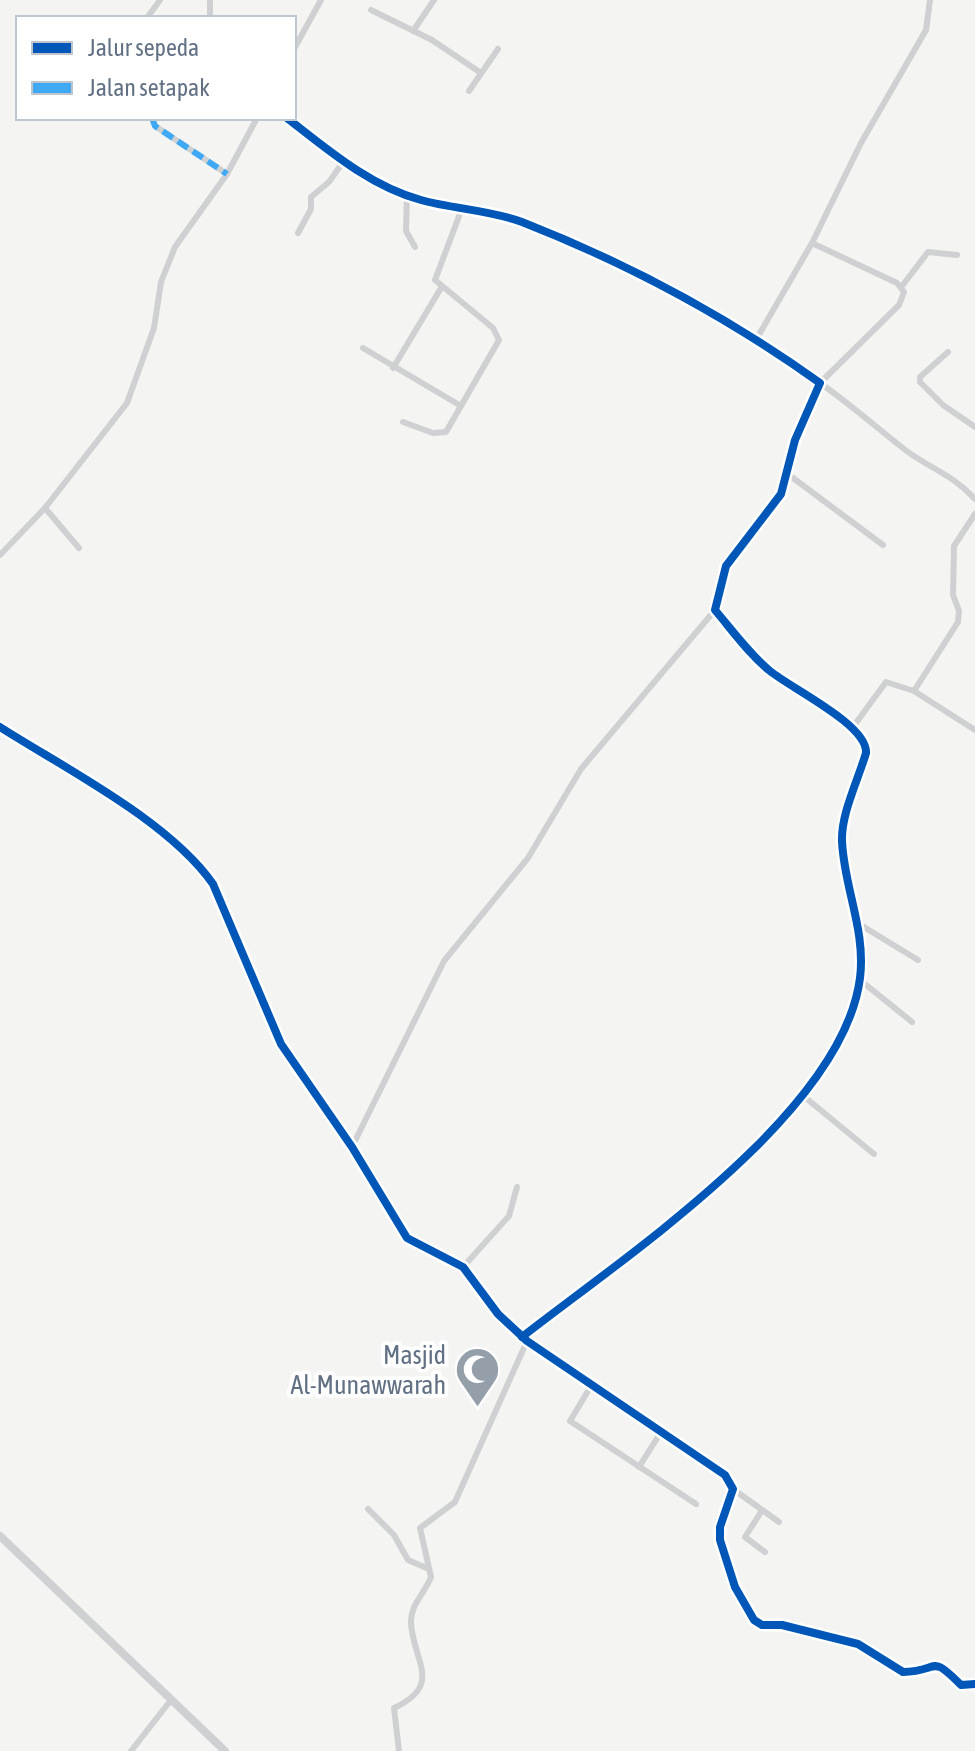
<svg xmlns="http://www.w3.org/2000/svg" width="975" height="1751" viewBox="0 0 975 1751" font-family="'Asap Condensed',sans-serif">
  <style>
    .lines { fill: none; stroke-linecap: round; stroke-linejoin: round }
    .minor { stroke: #cfd0d1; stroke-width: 6 }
    .tertiary { stroke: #cfd0d1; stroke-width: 8 }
    .quiet { stroke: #3fa9f5; stroke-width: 6; stroke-dasharray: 12 6; stroke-linecap: butt }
    .cycleway-casing { stroke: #fff; stroke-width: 13 }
    .cycleway { stroke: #0057b8; stroke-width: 8 }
    .labels { text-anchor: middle; stroke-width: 8; stroke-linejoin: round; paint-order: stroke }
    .poi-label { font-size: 26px; fill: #627084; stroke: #fff; text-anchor: end }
  </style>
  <rect width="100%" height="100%" fill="#f4f5f2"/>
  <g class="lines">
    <!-- minor -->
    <g class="minor">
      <polyline points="371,10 432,40 481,73"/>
      <polyline points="147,18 160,0"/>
      <polyline points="210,18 210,0"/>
      <polyline points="413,31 434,0"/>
      <polyline points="294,49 321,0"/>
      <polyline points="469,91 498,49"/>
      <polyline points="152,118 155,126 227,174"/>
      <path d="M287,118C328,150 370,186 421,200C453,209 490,210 522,222C627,263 729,318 820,383L795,440L781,494L726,566L715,610C732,630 749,654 770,671C792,689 868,725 866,753C858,780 841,814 842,841C844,888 866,930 860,978C843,1113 624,1257 522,1337"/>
      <polyline points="407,195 406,231 415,247"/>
      <polyline points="298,233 311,209 311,197 329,182 343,162"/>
      <path d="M812,243L897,283L904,292L899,305L820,383C850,404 876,427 904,449C930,469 951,473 975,499"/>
      <polyline points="902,286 928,252 957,255"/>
      <polyline points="757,338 812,243 861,143 926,30 930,0"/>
      <polyline points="363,348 461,406"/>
      <polyline points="948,352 920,377 920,382 943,405 975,427"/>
      <polyline points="393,368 441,288"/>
      <polyline points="403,422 433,433 446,432 499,340 493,328 435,280 461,211"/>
      <polyline points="789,475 883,545"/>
      <polyline points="45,508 79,548"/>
      <polyline points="0,555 45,508 127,403 154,328 161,282 175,247 227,174 257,118"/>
      <polyline points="914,691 975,730"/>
      <path d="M0,727C66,769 169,821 213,884L281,1044L352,1147L407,1238L463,1267L498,1314L527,1341L725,1475L733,1489L720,1527V1540L735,1587L754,1620L762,1625H782L858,1644L903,1672C941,1671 929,1653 961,1685L975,1684"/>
      <polyline points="853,727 886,682 914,691 958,622 959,611 953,595 954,546 975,514"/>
      <polyline points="859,924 918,960"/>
      <polyline points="860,980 912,1022"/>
      <polyline points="801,1094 874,1154"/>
      <polyline points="352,1147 444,961 528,858 581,769 715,610"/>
      <polyline points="463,1267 509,1216 517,1187"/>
      <polyline points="591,1386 570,1421 696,1504"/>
      <polyline points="639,1467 661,1432"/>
      <polyline points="733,1489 779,1522"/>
      <polyline points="368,1509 394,1535 408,1560 429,1569"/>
      <polyline points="761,1512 745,1537 765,1552"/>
      <polyline points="131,1751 171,1700"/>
      <path d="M399,1751L394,1708C444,1685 413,1661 411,1623C410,1605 425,1593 431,1577L420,1528L455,1502L527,1341"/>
    </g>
    <!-- tertiary -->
    <polyline class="tertiary" points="0,1536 225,1751"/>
    <!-- quiet -->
    <polyline class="quiet" points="152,118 155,126 227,174"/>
    <defs>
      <g id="cycleway">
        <path d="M287,118C328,150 370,186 421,200C453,209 490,210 522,222C627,263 729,318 820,383L795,440L781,494L726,566L715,610C732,630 749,654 770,671C792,689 868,725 866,753C858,780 841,814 842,841C844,888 866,930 860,978C843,1113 624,1257 522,1337"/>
        <path d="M0,727C66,769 169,821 213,884L281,1044L352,1147L407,1238L463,1267L498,1314L527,1341L725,1475L733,1489L720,1527V1540L735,1587L754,1620L762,1625H782L858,1644L903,1672C941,1671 929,1653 961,1685L975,1684"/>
      </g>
    </defs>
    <!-- cycleway casing -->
    <use href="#cycleway" class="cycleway-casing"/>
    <!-- cycleway -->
    <use href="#cycleway" class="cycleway"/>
  </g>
  <!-- icons -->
  <defs>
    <symbol id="mosque-pin" viewBox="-11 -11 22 30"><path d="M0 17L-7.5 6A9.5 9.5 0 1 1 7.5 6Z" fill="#959faa" stroke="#fff"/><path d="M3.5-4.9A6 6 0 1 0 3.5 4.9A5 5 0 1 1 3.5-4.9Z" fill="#fff"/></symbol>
  </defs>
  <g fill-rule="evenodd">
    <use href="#mosque-pin" x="452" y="1344" width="51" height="69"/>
  </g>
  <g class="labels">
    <!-- poi labels -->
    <g class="poi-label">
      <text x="446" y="1364">Masjid<tspan x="446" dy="30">Al-Munawwarah</tspan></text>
    </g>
  </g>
  <!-- legend -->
  <rect x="16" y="16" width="280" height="104" fill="#ffffff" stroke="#c0c6ce" stroke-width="2"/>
  <rect x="32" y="42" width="40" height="12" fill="#0057b8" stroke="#c0c6ce" stroke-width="2"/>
  <text x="88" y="56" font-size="24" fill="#627084">Jalur sepeda</text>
  <rect x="32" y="82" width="40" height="12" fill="#3fa9f5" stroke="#c0c6ce" stroke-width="2"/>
  <text x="88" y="96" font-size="24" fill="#627084">Jalan setapak</text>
</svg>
